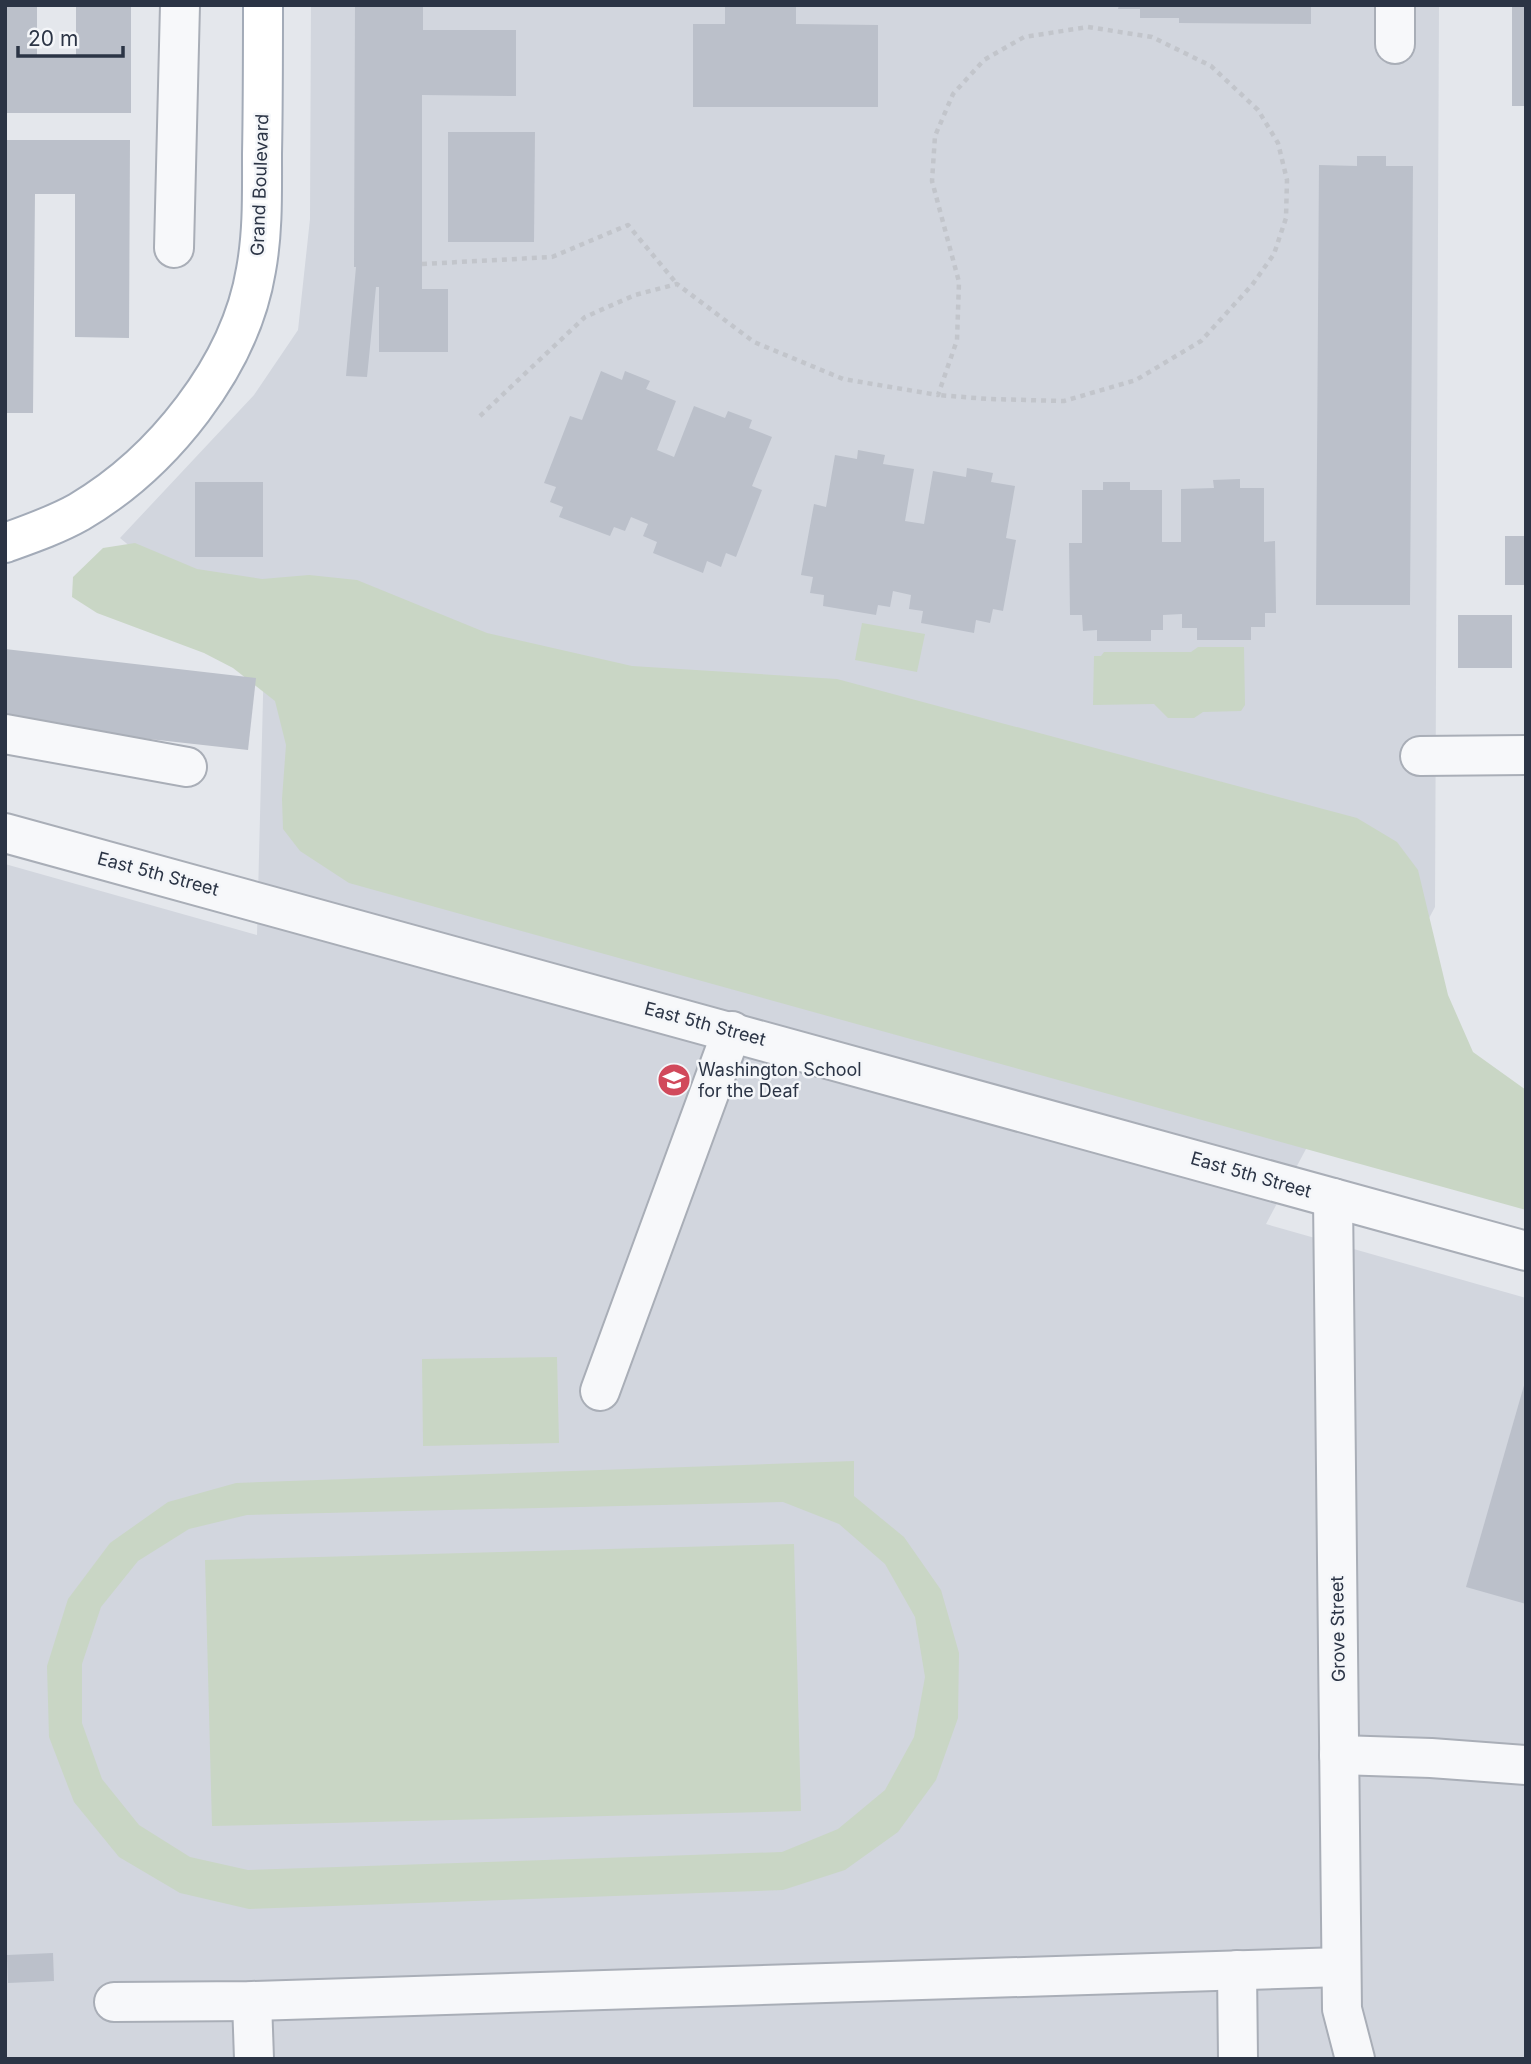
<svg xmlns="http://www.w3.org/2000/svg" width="1531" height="2064" viewBox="0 0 1531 2064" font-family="Inter,sans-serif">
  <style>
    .built { fill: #d2d6de }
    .green { fill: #c9d6c5; fill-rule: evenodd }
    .building { fill: #bbc0ca }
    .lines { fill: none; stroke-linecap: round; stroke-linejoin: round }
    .minor-casing { stroke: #a9aeb7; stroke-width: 42 }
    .major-casing { stroke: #a3abb8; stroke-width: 42 }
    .path { stroke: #c2c5cb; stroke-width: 4.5; stroke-dasharray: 5 5; stroke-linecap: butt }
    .minor { stroke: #f7f8fa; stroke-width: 38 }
    .major { stroke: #fff; stroke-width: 38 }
    .labels { text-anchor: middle; stroke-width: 5; stroke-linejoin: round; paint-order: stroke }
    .street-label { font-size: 18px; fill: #2b3445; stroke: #f4f6f9 }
    .poi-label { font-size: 18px; fill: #2b3445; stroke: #f4f6f9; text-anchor: start }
  </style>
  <rect width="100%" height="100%" fill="#e4e7ec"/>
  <!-- built -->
  <polygon class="built" points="311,5 1439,5 1435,907 1266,1224 1526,1298 1526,2059 5,2059 5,864 257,935 264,658 120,538 254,395 298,330 310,219"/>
  <!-- green -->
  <g class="green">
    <polygon points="135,543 197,569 262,579 309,575 357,580 487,633 632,666 837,679 1357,818 1397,842 1418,870 1448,995 1473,1052 1526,1090 1526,1210 349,883 300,851 283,829 282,799 286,745 275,701 233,668 204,653 97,613 72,597 73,577 103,548"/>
    <polygon points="862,623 925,634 917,672 855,660"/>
    <polygon points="1198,647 1244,647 1245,705 1241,711 1203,712 1194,718 1168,718 1154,704 1093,705 1094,656 1101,656 1104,652 1191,652"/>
    <polygon points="557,1357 559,1443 423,1446 422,1359"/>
    <path d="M854,1461V1496L904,1537L941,1590L959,1653L958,1718L936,1780L898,1832L845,1870L783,1890L249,1909L180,1893L119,1857L74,1802L49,1737L47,1666L68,1599L110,1543L168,1502L236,1483ZM783,1502L839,1524L885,1564L915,1617L925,1677L914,1737L885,1790L838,1829L782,1852L248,1870L190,1857L139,1825L102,1779L82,1723V1664L101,1607L138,1561L189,1529L247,1515Z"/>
    <polygon points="794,1544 801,1811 212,1826 205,1560"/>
  </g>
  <!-- building -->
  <g class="building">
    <polygon points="5,5 37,5 37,57 76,57 76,5 131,5 131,113 5,113"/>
    <polygon points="355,5 423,5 423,30 516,30 516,96 422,95 422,289 448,289 448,352 379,352 379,287 376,287 367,377 346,376 356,267 354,267"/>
    <polygon points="725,5 796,5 796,24 878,25 878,107 693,107 693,24 725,24"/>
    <polygon points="1119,5 1311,5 1311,24 1179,23 1179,18 1140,18 1140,9 1118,9"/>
    <rect x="1512" y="5" width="14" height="101"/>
    <polygon points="448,132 535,132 534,242 448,242"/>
    <polygon points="5,140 130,140 129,338 75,337 75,194 35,194 33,413 5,413"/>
    <polygon points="1357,156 1386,156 1386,166 1413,166 1410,605 1316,605 1319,165 1357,166"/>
    <polygon points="601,371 622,380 625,371 650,381 646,389 676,401 657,450 674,457 694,406 725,418 728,411 752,420 749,428 772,437 752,486 762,490 736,557 726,553 721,567 707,561 703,573 653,553 657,542 643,536 648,524 631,517 625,531 614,527 610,536 559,517 563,507 550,502 556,487 544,483 570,416 582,420"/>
    <polygon points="858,450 885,455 883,464 914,469 905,521 924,524 933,471 966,477 967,468 993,473 991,482 1015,486 1006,538 1016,540 1003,611 993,609 990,623 976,620 974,633 921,623 923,611 909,609 911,595 893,591 890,607 878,605 876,615 823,606 824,595 810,593 813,577 801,575 814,504 826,507 835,455 857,459"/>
    <polygon points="1240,479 1240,488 1264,488 1264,542 1275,541 1276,613 1265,613 1265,627 1251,627 1251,640 1197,640 1197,628 1182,628 1182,614 1163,615 1163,630 1151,630 1151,641 1097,641 1097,630 1083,631 1082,615 1070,615 1069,543 1082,543 1082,490 1103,490 1103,482 1130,482 1130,490 1162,490 1162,542 1181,542 1181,489 1214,488 1213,480"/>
    <rect x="195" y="482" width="68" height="75"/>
    <rect x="1505" y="536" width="21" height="49"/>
    <rect x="1458" y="615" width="54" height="53"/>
    <polygon points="5,649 256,678 248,750 5,723"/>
    <polygon points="1525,1382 1526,1382 1526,1604 1466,1587"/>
    <polygon points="53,1953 54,1981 8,1983 7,1955"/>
  </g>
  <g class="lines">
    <defs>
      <g id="minor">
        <polyline points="1395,44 1395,5"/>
        <polyline points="174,248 180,5"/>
        <polyline points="5,734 187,767"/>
        <polyline points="1420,756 1526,755"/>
        <polyline points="5,833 1526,1251"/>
        <polyline points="1333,1198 1342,2009 1355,2059"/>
        <polyline points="600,1391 732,1031"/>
        <polyline points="1339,1755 1431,1758 1526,1765"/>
        <polyline points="1237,1970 1238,2059"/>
        <polyline points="252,2001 254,2059"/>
        <polyline points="114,2002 252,2001 1341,1967"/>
      </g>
      <path id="major" d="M5,543C30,534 56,525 79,512C162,463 240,367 256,270C263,232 262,193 262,154C263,104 263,55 263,5"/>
    </defs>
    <!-- minor casing -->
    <use href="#minor" class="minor-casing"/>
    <!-- major casing -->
    <use href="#major" class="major-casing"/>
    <!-- path -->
    <g class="path">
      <polyline points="422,264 552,257 628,225 677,284"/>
      <polyline points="480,416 585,317 635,295 677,284 754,342 843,379 938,395 957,340 959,282 932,181 935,136 953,94 984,60 1024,37 1088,27 1152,37 1211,66 1258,110 1278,143 1287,180 1286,218 1274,254 1252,285 1201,341 1136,380 1064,401 988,399 938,395"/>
    </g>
    <!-- minor -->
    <use href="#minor" class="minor"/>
    <!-- major -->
    <use href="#major" class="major"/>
  </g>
  <!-- icons -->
  <defs>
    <symbol id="school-disc" viewBox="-11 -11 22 22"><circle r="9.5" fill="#d1495b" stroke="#f4f6f9"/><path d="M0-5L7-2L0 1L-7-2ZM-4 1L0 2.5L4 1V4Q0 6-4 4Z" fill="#fff"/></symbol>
  </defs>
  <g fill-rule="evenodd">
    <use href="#school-disc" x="655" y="1061" width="38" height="38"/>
  </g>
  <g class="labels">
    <!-- street labels -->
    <g class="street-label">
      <text transform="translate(260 185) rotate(-88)" y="6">Grand Boulevard</text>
      <text transform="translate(158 874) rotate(15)" y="6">East 5th Street</text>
      <text transform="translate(705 1024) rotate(15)" y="6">East 5th Street</text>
      <text transform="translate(1251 1175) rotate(16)" y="6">East 5th Street</text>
      <text transform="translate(1338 1629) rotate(-91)" y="6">Grove Street</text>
    </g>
    <!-- poi labels -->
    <g class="poi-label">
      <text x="698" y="1076">Washington School<tspan x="698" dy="21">for the Deaf</tspan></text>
    </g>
  </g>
  <!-- border -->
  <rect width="1531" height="2064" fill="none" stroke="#2b3445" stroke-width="14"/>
  <!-- scale -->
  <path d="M18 46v10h105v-10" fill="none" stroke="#2b3445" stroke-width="3.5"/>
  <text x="28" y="46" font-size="21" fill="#2b3445" stroke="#f4f6f9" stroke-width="5" paint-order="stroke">20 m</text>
</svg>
